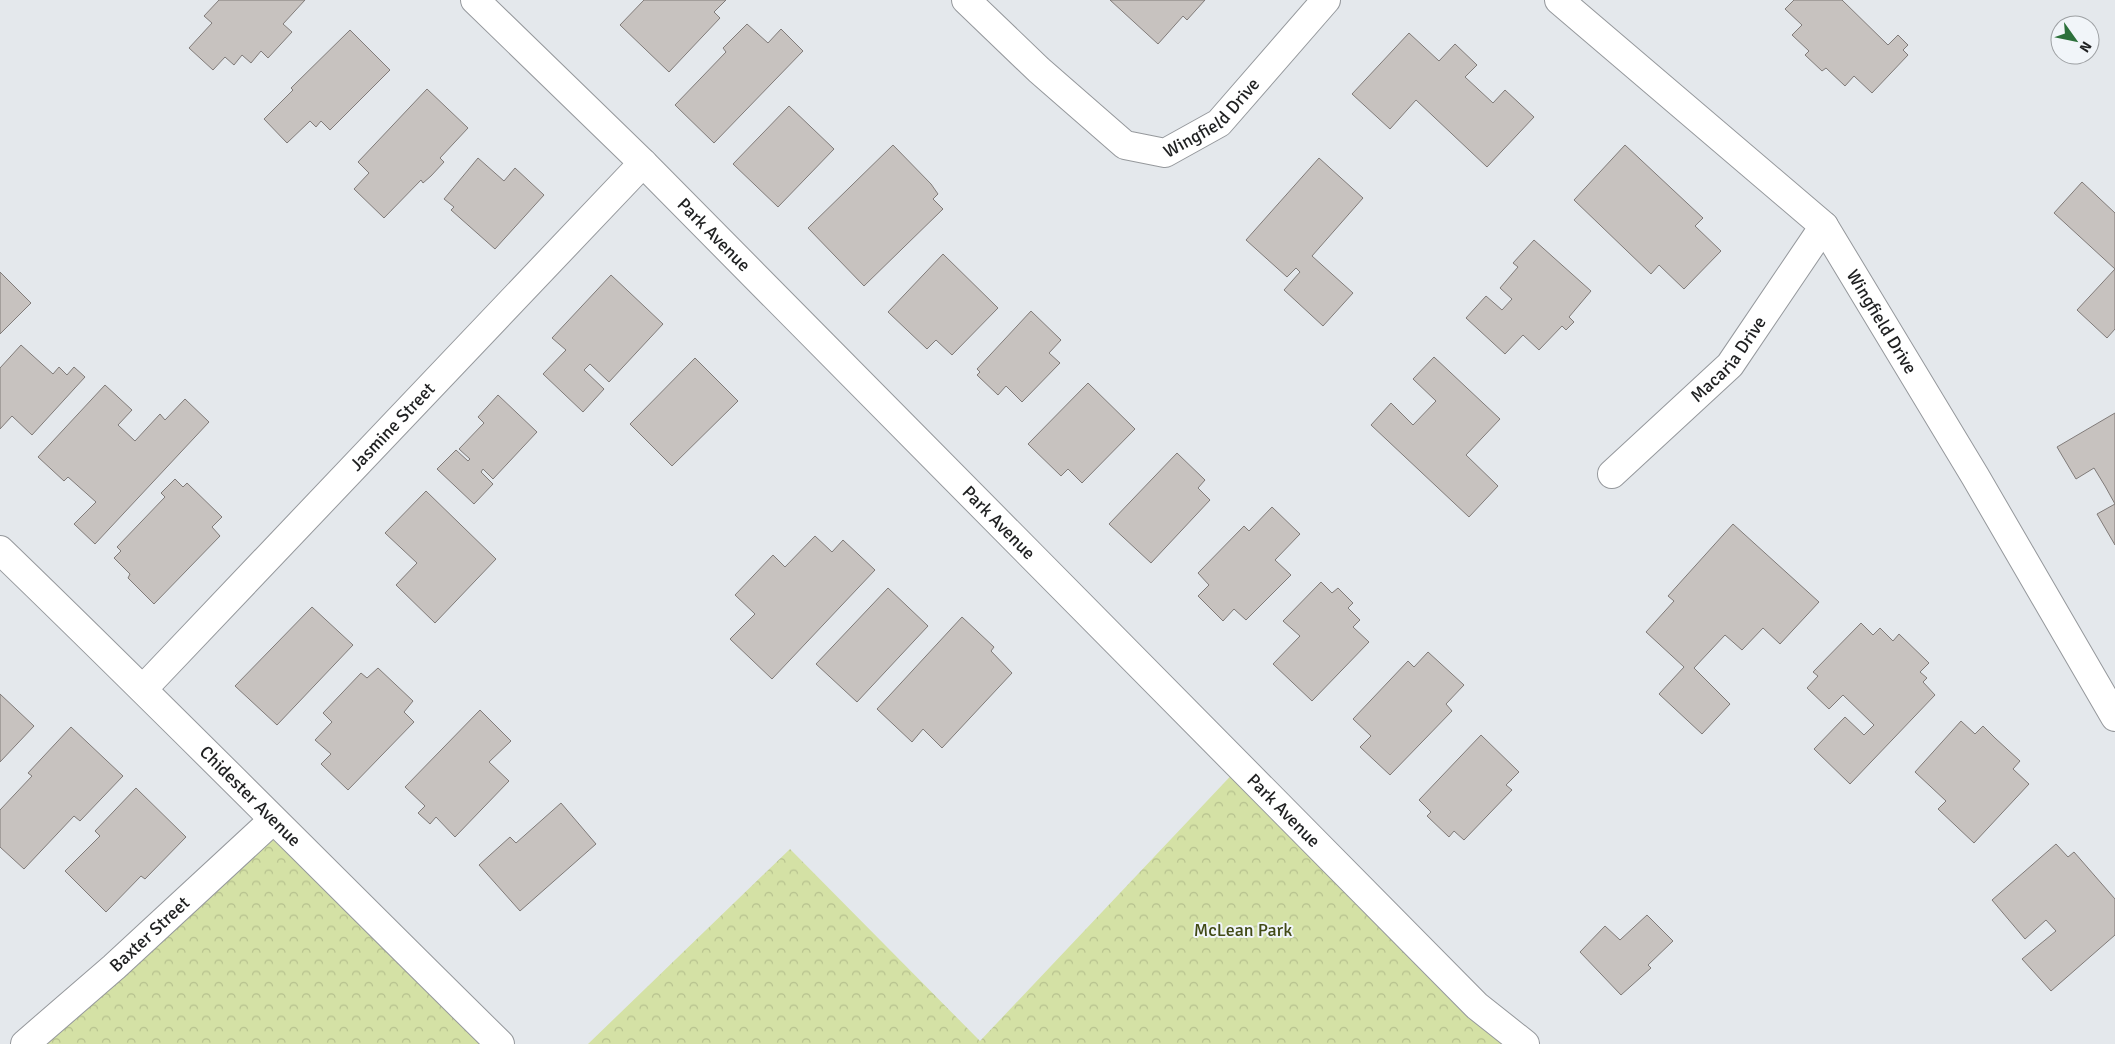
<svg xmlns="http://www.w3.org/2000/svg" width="2115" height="1044" viewBox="0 0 2115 1044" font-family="Signika,sans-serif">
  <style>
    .park { fill: url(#park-crowns) }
    .building { fill: #c7c2bf; stroke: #807b79 }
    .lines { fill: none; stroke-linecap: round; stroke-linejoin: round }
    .minor-casing { stroke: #95989c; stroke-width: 30 }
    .minor { stroke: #fff; stroke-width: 28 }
    .labels { text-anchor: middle; stroke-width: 4; stroke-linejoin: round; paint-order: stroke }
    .street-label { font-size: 18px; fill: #1f2021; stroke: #f1f5f9 }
    .park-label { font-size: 18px; fill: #414a15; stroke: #f1f5f9 }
  </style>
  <defs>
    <pattern id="park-crowns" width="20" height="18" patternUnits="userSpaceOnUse" patternTransform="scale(1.25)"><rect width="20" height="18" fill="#d4e1a5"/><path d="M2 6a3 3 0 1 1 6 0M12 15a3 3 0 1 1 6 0" fill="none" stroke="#b6c18e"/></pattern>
  </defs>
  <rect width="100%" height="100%" fill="#e4e8ec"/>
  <!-- park -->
  <g class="park">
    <polygon points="1241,765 1525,1044 588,1044 790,849 980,1041"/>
    <polygon points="273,820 500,1044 25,1044"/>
  </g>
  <!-- building -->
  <g class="building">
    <polygon points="219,0 305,0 283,24 292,32 268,58 261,51 251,63 242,55 234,65 225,57 213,70 189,48 212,23 204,16"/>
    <polygon points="644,0 726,0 714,12 720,18 669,72 620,25"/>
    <polygon points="1110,0 1205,0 1187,20 1183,16 1158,44"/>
    <polygon points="1794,0 1842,0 1888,45 1898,35 1908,45 1903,50 1908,55 1872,93 1854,76 1845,86 1826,68 1822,71 1805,55 1809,51 1792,35 1802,25 1785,9"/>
    <polygon points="747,24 768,43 781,29 803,51 714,143 675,105 726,52 723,48"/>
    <polygon points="350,30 390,70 330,130 321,121 316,127 310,121 287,143 264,119 293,90 291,88"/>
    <polygon points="1409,33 1439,61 1455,44 1477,65 1465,77 1493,103 1505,90 1534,117 1487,167 1416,100 1390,129 1352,94"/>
    <polygon points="427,89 468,128 440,158 444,162 431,176 423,183 421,180 384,218 354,189 369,173 358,162"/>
    <polygon points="789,106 834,149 778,207 733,164"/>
    <polygon points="893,145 931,184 938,194 933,199 943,209 864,286 808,228"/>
    <polygon points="1625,145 1703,218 1695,226 1721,251 1684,289 1659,265 1651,274 1574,200"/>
    <polygon points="478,158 504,181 515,168 544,195 495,249 451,210 454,207 444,199"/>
    <polygon points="1319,158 1363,198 1312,256 1353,293 1323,326 1284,290 1300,272 1296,268 1287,277 1246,240"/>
    <polygon points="2082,182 2115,213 2115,269 2054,213"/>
    <polygon points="1534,240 1591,291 1569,317 1574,322 1566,330 1562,326 1539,350 1523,335 1505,354 1466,318 1486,296 1502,310 1512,299 1500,288 1518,267 1513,263"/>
    <polygon points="943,254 998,308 952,355 936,340 927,349 888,312"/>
    <polygon points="2115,269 2115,329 2107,338 2077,310"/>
    <polygon points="0,272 31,303 0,334"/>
    <polygon points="611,275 663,324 609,382 590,364 584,370 604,389 583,412 543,374 566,350 552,338"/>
    <polygon points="1031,311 1061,340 1049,353 1060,363 1022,402 1006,386 998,395 977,375 980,372 977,369"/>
    <polygon points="21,345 53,374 59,367 67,375 74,367 85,377 32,435 12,416 0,429 0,368"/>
    <polygon points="1434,357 1500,419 1466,455 1498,486 1469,517 1371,425 1391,403 1413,425 1436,401 1413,379"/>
    <polygon points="695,358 738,401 672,466 630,424"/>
    <polygon points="1088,383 1135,429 1082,483 1068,469 1061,476 1028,444"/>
    <polygon points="105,385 132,410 118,425 135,441 160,414 165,420 185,399 209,422 95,544 74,524 96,502 68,477 64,481 38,457"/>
    <polygon points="498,395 537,432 493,479 483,469 481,472 493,484 474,504 437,469 456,450 468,461 470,459 459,449 484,423 478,417"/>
    <polygon points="2115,413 2115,545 2097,514 2115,504 2105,486 2094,468 2076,479 2057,447"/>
    <polygon points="1177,453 1205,480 1198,488 1210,500 1151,563 1109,524"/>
    <polygon points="175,479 183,487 187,483 222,517 212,527 220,536 154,604 128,578 130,574 114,558 121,551 117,547 165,497 161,493"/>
    <polygon points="426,491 496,559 435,623 396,585 417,563 385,533"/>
    <polygon points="1272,507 1300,534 1275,560 1291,575 1246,620 1234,609 1223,621 1198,596 1209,585 1198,573 1244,526 1249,531"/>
    <polygon points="1733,524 1819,602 1780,644 1763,628 1742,650 1725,635 1694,668 1730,704 1702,734 1659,694 1684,667 1646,632 1674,601 1668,596"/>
    <polygon points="815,536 832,552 843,540 875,570 772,679 730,639 755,614 735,595 773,555 785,567"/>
    <polygon points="1321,582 1332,593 1338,588 1353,603 1348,608 1360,620 1353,627 1369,642 1312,701 1273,664 1300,636 1283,621"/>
    <polygon points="888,588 928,626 857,702 816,664"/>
    <polygon points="312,607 353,645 277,725 235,686"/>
    <polygon points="962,617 994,647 991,651 1012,673 942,748 923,729 912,742 877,709"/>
    <polygon points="1861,623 1873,635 1880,628 1893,641 1899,634 1929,663 1920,672 1927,678 1923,682 1935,695 1850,784 1814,749 1845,717 1864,735 1874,725 1843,695 1829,709 1807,688 1818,676 1813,672"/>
    <polygon points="1428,652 1464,685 1446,704 1452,711 1390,775 1360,747 1371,736 1353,719 1408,661 1414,667"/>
    <polygon points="378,668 413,701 404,712 414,722 348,790 321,764 331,754 315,740 332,722 323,713 361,673 367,678"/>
    <polygon points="0,694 34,726 0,762"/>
    <polygon points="480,710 511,741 489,762 509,781 455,837 436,817 430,824 418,813 425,806 405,787"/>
    <polygon points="1961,721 1975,734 1983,726 1995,738 2020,761 2013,769 2029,784 1974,843 1938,809 1946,801 1915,772"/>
    <polygon points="71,727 123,776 80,821 74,816 24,869 0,847 0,810 32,776 28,773"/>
    <polygon points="1481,735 1519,772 1506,785 1512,790 1464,840 1454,831 1449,837 1427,816 1431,812 1419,800"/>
    <polygon points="136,788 186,837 145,879 141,876 106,912 65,871 100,836 95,831"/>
    <polygon points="561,803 596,844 520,911 479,865 510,837 516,843"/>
    <polygon points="2056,844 2068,857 2074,852 2115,899 2115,935 2051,991 2022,959 2056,931 2046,920 2025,939 1992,900"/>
    <polygon points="1647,915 1673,941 1648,965 1651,968 1621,995 1580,952 1605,926 1620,940"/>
  </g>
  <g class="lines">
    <defs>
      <g id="minor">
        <path id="s1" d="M475,0L643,163L1477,1006L1525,1044"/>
        <path id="s2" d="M966,0L1039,70L1125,145L1165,153L1219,123L1326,0"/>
        <path id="s3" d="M1559,0L1824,226L1975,476L2115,717"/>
        <path id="s4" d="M1612,474L1730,365L1824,226"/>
        <path id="s5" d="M0,550C169,713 333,880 500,1044"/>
        <path id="s6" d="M143,689L643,163"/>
        <path id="s7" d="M25,1044L114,967L273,820"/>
      </g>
    </defs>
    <!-- minor casing -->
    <use href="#minor" class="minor-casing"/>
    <!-- minor -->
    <use href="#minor" class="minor"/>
  </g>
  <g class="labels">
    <!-- street labels -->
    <g class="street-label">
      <text dy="6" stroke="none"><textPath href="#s2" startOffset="315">Wingfield Drive</textPath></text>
      <text dy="6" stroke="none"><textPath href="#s1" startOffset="335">Park Avenue</textPath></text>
      <text dy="6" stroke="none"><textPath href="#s3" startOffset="460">Wingfield Drive</textPath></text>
      <text dy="6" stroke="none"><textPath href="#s4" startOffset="164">Macaria Drive</textPath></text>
      <text dy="6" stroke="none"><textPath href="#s6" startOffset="362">Jasmine Street</textPath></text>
      <text dy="6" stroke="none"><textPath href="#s1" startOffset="740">Park Avenue</textPath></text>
      <text dy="6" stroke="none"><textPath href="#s5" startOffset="351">Chidester Avenue</textPath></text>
      <text dy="6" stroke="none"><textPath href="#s1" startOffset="1145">Park Avenue</textPath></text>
      <text dy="6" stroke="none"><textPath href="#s7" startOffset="166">Baxter Street</textPath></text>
    </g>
    <!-- park labels -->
    <g class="park-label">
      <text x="1243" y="936">McLean Park</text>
    </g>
  </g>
  <!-- north arrow -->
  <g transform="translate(2075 40) rotate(123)"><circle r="24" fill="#f1f5f9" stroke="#9da0a3"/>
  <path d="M0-4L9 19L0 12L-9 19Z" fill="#2c703b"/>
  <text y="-8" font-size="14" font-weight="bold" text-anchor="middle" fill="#1f2021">N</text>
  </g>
</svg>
